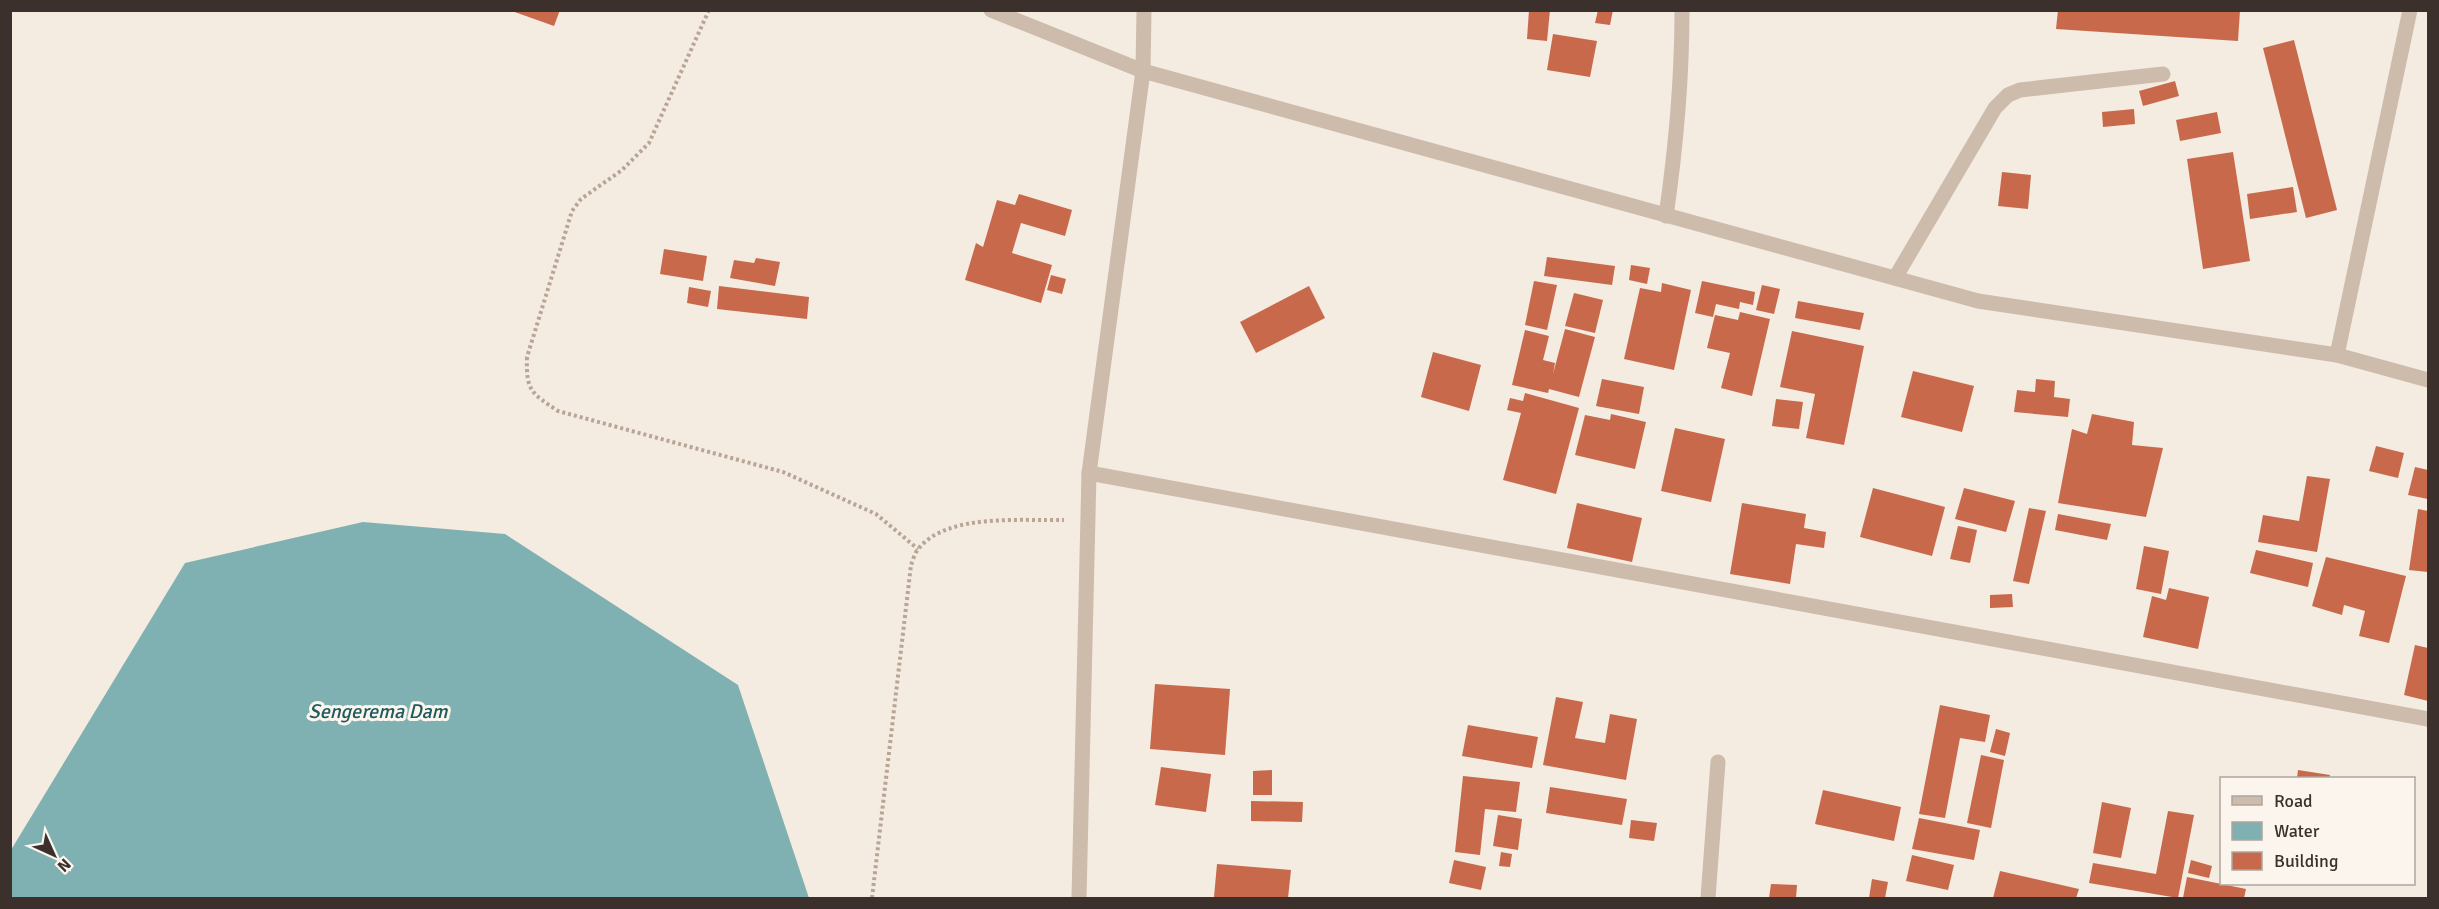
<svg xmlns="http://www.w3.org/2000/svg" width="2439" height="909" viewBox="0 0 2439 909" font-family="Signika,sans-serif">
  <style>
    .water { fill: #7fb0b2 }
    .building { fill: #c8694b }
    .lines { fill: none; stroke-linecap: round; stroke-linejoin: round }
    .path { stroke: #b9a596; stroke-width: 4; stroke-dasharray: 3 3; stroke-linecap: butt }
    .minor { stroke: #cdbbac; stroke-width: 15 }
    .labels { text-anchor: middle; stroke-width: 6; stroke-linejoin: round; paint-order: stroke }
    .water-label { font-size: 20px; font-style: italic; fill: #1f5a5e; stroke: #fbf5ee }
  </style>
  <rect width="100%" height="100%" fill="#f4ebe1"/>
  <!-- water -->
  <polygon class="water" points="363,522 505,534 738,685 809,898 11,898 11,850 185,563"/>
  <!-- building -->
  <g class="building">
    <polygon points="509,10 560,10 554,26"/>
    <polygon points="1529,10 1550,10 1547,41 1527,39"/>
    <polygon points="1598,10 1613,10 1610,25 1595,23"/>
    <polygon points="2058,10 2240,10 2238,41 2056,29"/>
    <polygon points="1553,34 1597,41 1590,77 1547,70"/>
    <polygon points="2294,40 2337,210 2306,218 2263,48"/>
    <polygon points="2175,81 2179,96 2143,106 2139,91"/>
    <polygon points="2134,109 2135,124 2103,127 2102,112"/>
    <polygon points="2217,112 2221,133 2180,141 2176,120"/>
    <polygon points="2233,152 2250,261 2203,269 2187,159"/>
    <polygon points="2002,172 2031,175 2028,209 1998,206"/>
    <polygon points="2293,187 2297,212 2250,219 2247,194"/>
    <polygon points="1019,194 1072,210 1065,236 1021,223 1012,253 1052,265 1041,303 965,280 976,243 983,247 997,200 1015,205"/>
    <polygon points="664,249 707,256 703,281 660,274"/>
    <polygon points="1547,257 1615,266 1612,285 1544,276"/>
    <polygon points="756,258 780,262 775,286 730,278 734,260 754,263"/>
    <polygon points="1631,265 1650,268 1647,284 1629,280"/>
    <polygon points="1051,275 1066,279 1062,294 1047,290"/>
    <polygon points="1534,281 1557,285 1547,330 1525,325"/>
    <polygon points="1702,281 1755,292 1753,305 1740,302 1739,309 1716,304 1713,317 1695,313"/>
    <polygon points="1662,283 1691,290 1674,370 1624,359 1640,288 1661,292"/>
    <polygon points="1762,285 1780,289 1774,314 1756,310"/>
    <polygon points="719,286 809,297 807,319 717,309"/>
    <polygon points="1309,286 1325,318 1256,353 1240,322"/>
    <polygon points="689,287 711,291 708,307 687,303"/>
    <polygon points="1574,293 1603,300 1595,333 1565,326"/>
    <polygon points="1798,301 1864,313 1860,330 1795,318"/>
    <polygon points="1740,312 1770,319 1752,396 1721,388 1730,353 1707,348 1715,315 1738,320"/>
    <polygon points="1565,329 1595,337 1579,397 1549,389 1548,393 1512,385 1525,330 1549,336 1543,360 1555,363 1553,374"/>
    <polygon points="1792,331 1864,346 1844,445 1806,438 1815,394 1780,387"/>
    <polygon points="1433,352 1481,365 1469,411 1421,397"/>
    <polygon points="1913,371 1974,386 1962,432 1901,417"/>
    <polygon points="1602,379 1644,387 1639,414 1596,406"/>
    <polygon points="2036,379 2055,381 2054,397 2070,399 2068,417 2014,412 2017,390 2035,392"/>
    <polygon points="1525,393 1579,408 1556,494 1503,480 1521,413 1507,410 1510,398 1523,401"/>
    <polygon points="1776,399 1803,402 1799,429 1772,426"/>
    <polygon points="1611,414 1646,422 1635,469 1575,455 1585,415 1610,420"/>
    <polygon points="2092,414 2134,422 2132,445 2163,448 2146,517 2058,503 2072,429 2087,434"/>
    <polygon points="1675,428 1725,439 1711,502 1661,491"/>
    <polygon points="2376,446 2404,453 2398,478 2369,471"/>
    <polygon points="2415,467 2428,470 2428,499 2408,495"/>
    <polygon points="2307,476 2330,479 2317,552 2258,542 2263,515 2299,521"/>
    <polygon points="1873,488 1945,507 1932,556 1860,537"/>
    <polygon points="1964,488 2015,501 2006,532 1955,519"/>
    <polygon points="1577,503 1642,518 1632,562 1567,548"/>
    <polygon points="1742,503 1806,514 1804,528 1826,532 1824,548 1796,544 1790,584 1730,574"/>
    <polygon points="2029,508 2046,511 2029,584 2013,581"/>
    <polygon points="2418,509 2428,511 2428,572 2409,570"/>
    <polygon points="2058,514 2111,524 2107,540 2055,530"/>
    <polygon points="1958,526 1977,530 1970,563 1950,559"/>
    <polygon points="2144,546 2169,551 2161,594 2136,589"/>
    <polygon points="2256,550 2313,563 2308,587 2250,573"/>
    <polygon points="2326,557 2406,576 2389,643 2359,636 2365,611 2344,605 2342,615 2312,606"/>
    <polygon points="2169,588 2209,597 2198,649 2143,637 2152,596 2166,600"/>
    <polygon points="2012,594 2013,607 1990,608 1990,595"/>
    <polygon points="2415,645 2428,648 2428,701 2404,695"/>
    <polygon points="1155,684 1230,689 1225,755 1150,749"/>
    <polygon points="1556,697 1583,702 1575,738 1605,743 1610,714 1637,719 1626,780 1543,765"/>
    <polygon points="1940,705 1990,715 1985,742 1960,738 1945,818 1919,814"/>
    <polygon points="1468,725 1538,737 1532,768 1462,756"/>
    <polygon points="1996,729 2010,733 2005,756 1990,752"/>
    <polygon points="1981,755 2004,760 1991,828 1967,823"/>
    <polygon points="1161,767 1211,774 1206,812 1155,805"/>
    <polygon points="1272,770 1272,795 1253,795 1253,771"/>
    <polygon points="2298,770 2330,775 2329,778 2297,778"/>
    <polygon points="1463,776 1520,782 1516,812 1485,809 1480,855 1455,852"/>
    <polygon points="1550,787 1627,799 1622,825 1546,813"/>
    <polygon points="1823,790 1901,807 1894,841 1815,824"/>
    <polygon points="1251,801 1303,802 1302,822 1251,821"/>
    <polygon points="2102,802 2131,808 2121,858 2093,853"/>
    <polygon points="2168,811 2194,815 2178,898 2089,883 2093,863 2156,874"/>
    <polygon points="1498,815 1522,819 1518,850 1493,846"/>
    <polygon points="1919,818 1980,830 1974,860 1912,849"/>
    <polygon points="1631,820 1657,823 1654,841 1629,838"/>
    <polygon points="1501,852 1512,854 1510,867 1499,866"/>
    <polygon points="1912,855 1954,865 1948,890 1906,881"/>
    <polygon points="1454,860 1486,867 1481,890 1449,883"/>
    <polygon points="2191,860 2212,866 2209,878 2188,873"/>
    <polygon points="1217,864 1291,870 1288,898 1214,897"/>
    <polygon points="2000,871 2079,889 2076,898 1993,898"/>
    <polygon points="2187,877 2246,889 2244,898 2183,898"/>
    <polygon points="1872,879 1888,882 1885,898 1869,898"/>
    <polygon points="1771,884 1797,885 1796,898 1769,898"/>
  </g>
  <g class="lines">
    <!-- path -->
    <g class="path">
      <path d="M709,10L649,143L622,170L581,199L572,211L527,357C526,391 531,393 558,411L783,472L876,514L918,549"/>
      <path d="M872,898L911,565C913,560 915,552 919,548C948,513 1022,521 1064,520"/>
    </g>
    <!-- minor -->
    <g class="minor">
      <polyline points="991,10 1143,71 1978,301 2337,355 2428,380"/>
      <path d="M1666,216C1676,147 1682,80 1682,10"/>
      <polyline points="1895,278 1995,108 2008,95 2020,90 2163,74"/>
      <polyline points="2337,355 2410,10"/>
      <polyline points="1089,473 2428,719"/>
      <polyline points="1079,898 1089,473 1143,71 1144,10"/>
      <polyline points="1708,898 1718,762"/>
    </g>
  </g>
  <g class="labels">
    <!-- water labels -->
    <g class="water-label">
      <text x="378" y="718">Sengerema Dam</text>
    </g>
  </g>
  <!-- border -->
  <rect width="2439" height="909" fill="none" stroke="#3b302b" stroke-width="24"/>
  <!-- legend -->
  <rect x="2220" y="777" width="195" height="108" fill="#fbf5ee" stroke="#aea6a0" stroke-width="1.5"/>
  <rect x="2232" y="796" width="30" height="9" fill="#cdbbac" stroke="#aea6a0" stroke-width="1.5"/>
  <text x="2274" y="807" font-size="18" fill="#3b302b">Road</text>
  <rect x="2232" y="822" width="30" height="18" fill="#7fb0b2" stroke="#aea6a0" stroke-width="1.5"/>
  <text x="2274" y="837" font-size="18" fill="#3b302b">Water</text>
  <rect x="2232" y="852" width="30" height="18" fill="#c8694b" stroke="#aea6a0" stroke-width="1.5"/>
  <text x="2274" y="867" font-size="18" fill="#3b302b">Building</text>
  <!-- north arrow -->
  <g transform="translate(54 855) rotate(135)" stroke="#fbf5ee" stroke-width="4.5" paint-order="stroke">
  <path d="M0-4.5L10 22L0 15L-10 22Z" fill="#3b302b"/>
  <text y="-9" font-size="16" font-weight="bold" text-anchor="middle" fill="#3b302b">N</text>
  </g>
</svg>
